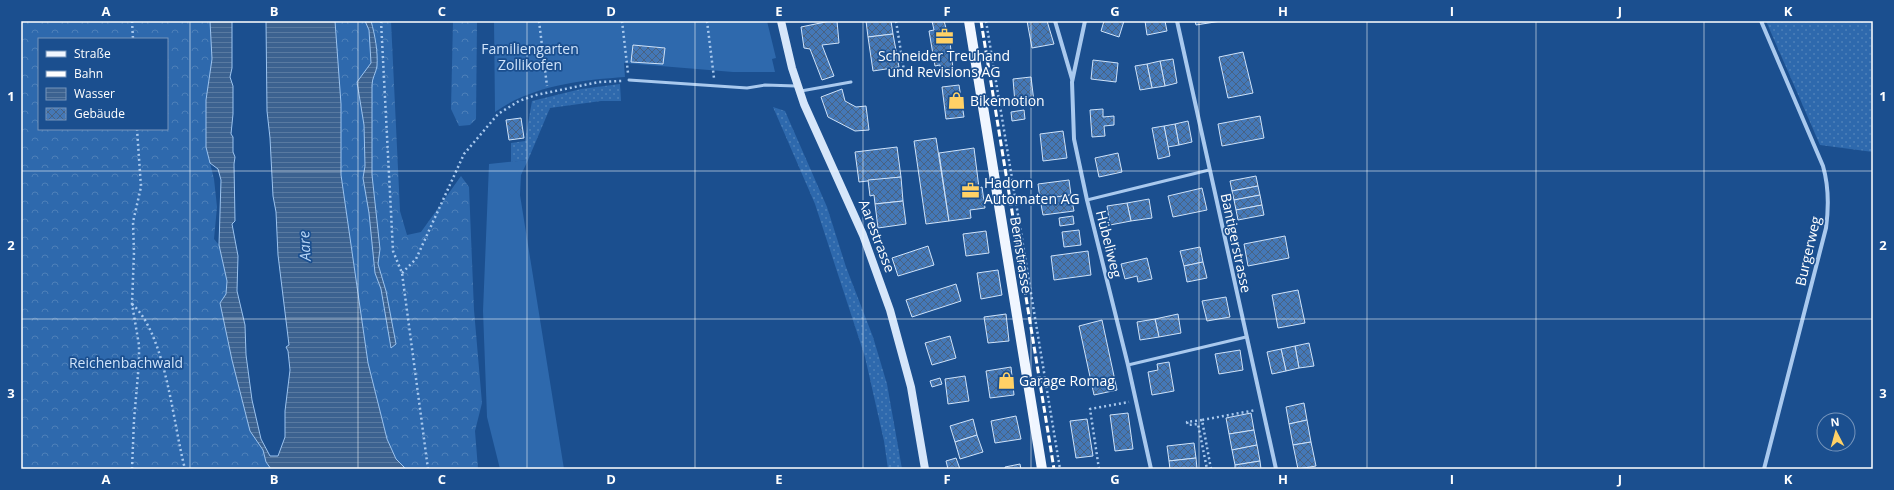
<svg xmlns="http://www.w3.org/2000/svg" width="1894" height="490" viewBox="0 0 1894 490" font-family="'Open Sans',sans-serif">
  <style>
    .grass { fill: url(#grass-dots) }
    .forest { fill: url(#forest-crowns); fill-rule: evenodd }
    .garden { fill: #2e69ad }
    .water { fill: url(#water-rules); stroke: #9cc4f0 }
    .building { fill: url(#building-cross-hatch); stroke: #cfe3fa }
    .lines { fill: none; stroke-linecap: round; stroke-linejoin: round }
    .path { stroke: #a9c9ee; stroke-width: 2.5; stroke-dasharray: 2 3; stroke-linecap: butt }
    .lane { stroke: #a9c9ee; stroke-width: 3 }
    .street { stroke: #a9c9ee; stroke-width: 4 }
    .secondary { stroke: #d6e6fa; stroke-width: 8 }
    .primary { stroke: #f0f6ff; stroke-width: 10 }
    .rail { stroke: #fff; stroke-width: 3; stroke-dasharray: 7 3; stroke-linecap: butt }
    .grid { fill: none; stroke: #fff; stroke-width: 1; stroke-opacity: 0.55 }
    .labels { text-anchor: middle; stroke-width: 3.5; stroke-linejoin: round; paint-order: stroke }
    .park-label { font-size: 14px; fill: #cfe3fa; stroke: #1b4f8f }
    .poi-label { font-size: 14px; fill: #fff; stroke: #1b4f8f; text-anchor: start }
    .street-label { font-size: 14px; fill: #fff; stroke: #1b4f8f }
    .water-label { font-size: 15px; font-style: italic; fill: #b5d3f5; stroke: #1b4f8f }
    .neatline { fill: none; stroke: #fff; stroke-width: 1.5 }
    .grid-label { font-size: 13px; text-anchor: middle; font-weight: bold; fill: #fff }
  </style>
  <defs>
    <pattern id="grass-dots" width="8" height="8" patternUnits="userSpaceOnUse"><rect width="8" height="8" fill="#2e69ad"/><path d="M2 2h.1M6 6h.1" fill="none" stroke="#4d80b9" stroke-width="1.8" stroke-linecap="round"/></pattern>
    <pattern id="forest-crowns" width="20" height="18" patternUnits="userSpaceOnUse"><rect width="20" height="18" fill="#2e69ad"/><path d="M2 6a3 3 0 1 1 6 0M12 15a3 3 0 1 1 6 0" fill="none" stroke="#4d80b9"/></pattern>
    <pattern id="water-rules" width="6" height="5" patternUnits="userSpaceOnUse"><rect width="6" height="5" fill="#3c6290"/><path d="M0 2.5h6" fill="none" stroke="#597aa1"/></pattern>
    <pattern id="building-cross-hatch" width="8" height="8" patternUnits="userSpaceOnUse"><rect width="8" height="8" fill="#4478b7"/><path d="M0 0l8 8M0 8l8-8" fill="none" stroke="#486282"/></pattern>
  </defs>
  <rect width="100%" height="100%" fill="#1b4f8f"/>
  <!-- grass -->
  <g class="grass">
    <polygon points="1766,21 1873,21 1873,152 1820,145"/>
    <polygon points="620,84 621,101 601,101 550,108 528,160 511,162 511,143 525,141 532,101 581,89"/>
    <polygon points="773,107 785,111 827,207 846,267 873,337 887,384 902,469 888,469 884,441 865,357 815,204"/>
  </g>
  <!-- forest -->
  <g class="forest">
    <path d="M21,21H210L212,59L206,100V147L214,179L217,207L214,239L219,245L227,281L226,294L220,303L232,360L250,431L263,450L266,462L271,469H21ZM39,39H167V129H39Z"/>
    <polygon points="335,21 391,21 400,211 407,235 421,232 461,176 469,187 474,310 482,403 475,431 478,469 406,469 396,459 387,439 368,363 341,175 341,104"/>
    <polygon points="453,21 477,21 476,119 470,125 459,126 451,109"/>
  </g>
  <!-- garden -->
  <g class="garden">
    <path d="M494,21H767L776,58L772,59L775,72H733L624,63L625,77C581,80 531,86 495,112Z"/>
    <polygon points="528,160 521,175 520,195 564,469 500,469 487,417 483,311 489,164"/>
  </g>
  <!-- water -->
  <g class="water">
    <polygon points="210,21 232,21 232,68 230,77 233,86 233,114 231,134 233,137 233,152 235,157 234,164 235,221 232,224 238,256 237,291 245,325 246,355 252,400 261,439 270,456 278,456 285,437 285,411 290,370 288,351 286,347 289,345 278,255 276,212 273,196 270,138 267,111 266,21 335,21 341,104 341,175 368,363 387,439 396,459 406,469 271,469 266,462 263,450 250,431 232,360 220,303 226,294 227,281 219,245 221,180 218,169 210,163 206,147 206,100 212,59"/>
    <path d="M365,21H371C375,35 378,52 377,66C376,73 372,78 372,85V175L380,249L378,264L386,291L396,344L391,348L381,289L375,273L369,213L363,178L365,166L364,125L357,82L371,63L369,30Z"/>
  </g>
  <!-- building -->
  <g class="building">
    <polygon points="830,21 837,21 839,43 822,45 834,76 822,80 810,49 804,48 801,27"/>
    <polygon points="866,21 891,21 893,34 868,37"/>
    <polygon points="932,21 944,21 950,42 953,69 941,71 940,65 935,66 929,31 934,30"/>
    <polygon points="1027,21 1047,21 1054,44 1032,48"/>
    <polygon points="1104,21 1124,21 1119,37 1101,31"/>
    <polygon points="1145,21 1165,21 1167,31 1147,35"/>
    <polygon points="1195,21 1221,21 1196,25"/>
    <polygon points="893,34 899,67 873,71 868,37"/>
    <polygon points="633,45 665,48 663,64 631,62"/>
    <polygon points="1243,52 1253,93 1228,98 1219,57"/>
    <polygon points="1173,59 1177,83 1165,86 1160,61"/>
    <polygon points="1093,60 1118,63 1116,82 1091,79"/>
    <polygon points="1160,61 1165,86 1152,88 1147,64"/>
    <polygon points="1147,64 1152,88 1140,90 1135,66"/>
    <polygon points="1031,77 1034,102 1015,103 1013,79"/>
    <polygon points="959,85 964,117 946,119 942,87"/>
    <polygon points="842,89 845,101 856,107 866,106 869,130 855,131 828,117 821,97"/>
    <polygon points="1103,109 1103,117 1114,116 1114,125 1104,126 1105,136 1092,137 1090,110"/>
    <polygon points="1024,110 1025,119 1012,121 1011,112"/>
    <polygon points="1260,116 1264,138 1222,146 1218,124"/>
    <polygon points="521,118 524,138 509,140 506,120"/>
    <polygon points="1188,121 1192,142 1179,145 1175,124"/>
    <polygon points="1175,124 1179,145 1168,147 1164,126"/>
    <polygon points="1164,126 1170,156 1158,159 1152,128"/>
    <polygon points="1063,131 1067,158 1043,161 1040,134"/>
    <polygon points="936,138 949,221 926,224 914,141"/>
    <polygon points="897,147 901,177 859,182 855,152"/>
    <polygon points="974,148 979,188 982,187 985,208 970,210 971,218 949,221 939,153"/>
    <polygon points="1118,153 1122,172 1099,177 1095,158"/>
    <polygon points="1256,176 1258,186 1232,191 1230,181"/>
    <polygon points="901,177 903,201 875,204 874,195 870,196 868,180"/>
    <polygon points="1069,180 1071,195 1040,199 1038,184"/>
    <polygon points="1258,186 1260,195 1234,200 1232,191"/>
    <polygon points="1202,188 1207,210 1173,217 1168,196"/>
    <polygon points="1071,195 1074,211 1043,215 1040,199"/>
    <polygon points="1260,195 1262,205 1236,210 1234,200"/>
    <polygon points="1149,199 1152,218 1131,221 1127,203"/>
    <polygon points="903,201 906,224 878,228 875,204"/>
    <polygon points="1127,203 1131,221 1110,225 1107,206"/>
    <polygon points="1262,205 1264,215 1238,220 1236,210"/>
    <polygon points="1073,216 1074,224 1060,226 1059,218"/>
    <polygon points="1079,230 1081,245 1064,247 1062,232"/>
    <polygon points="986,231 989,253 966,256 963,234"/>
    <polygon points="1285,236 1289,258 1248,266 1244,244"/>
    <polygon points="928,246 934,265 898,276 892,258"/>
    <polygon points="1200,247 1203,262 1184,266 1180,251"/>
    <polygon points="1088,251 1091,275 1054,280 1051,256"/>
    <polygon points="1147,258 1152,279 1138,282 1137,276 1125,279 1121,264"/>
    <polygon points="1203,262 1207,278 1187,282 1184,266"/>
    <polygon points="998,270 1002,295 981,299 977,273"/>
    <polygon points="956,284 961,301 912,317 906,300"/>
    <polygon points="1298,290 1305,323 1278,328 1272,295"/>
    <polygon points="1226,297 1230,317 1207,321 1202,301"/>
    <polygon points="1006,314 1009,341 988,343 984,317"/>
    <polygon points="1178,314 1181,333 1159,337 1155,319"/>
    <polygon points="1155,319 1159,337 1140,340 1137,322"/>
    <polygon points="1102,320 1117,390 1094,395 1079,326"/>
    <polygon points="950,336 956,358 932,365 925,343"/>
    <polygon points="1309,343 1314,366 1299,368 1295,346"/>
    <polygon points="1295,346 1299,368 1286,371 1281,349"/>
    <polygon points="1281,349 1286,371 1272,374 1267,352"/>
    <polygon points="1240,350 1243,370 1219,374 1215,354"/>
    <polygon points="1169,362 1174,391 1152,395 1148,372 1158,370 1157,364"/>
    <polygon points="1011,367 1014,395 990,398 986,371"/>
    <polygon points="965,376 969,401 948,404 945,379"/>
    <polygon points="940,378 942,384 932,387 930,381"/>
    <polygon points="1304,403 1307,420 1289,424 1286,407"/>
    <polygon points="1128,413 1133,449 1115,451 1110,415"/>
    <polygon points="1251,413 1254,430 1229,434 1226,418"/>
    <polygon points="1016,416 1021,439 995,443 991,421"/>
    <polygon points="973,419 977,435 955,442 950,426"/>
    <polygon points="1087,419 1093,456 1076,458 1070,421"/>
    <polygon points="1307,420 1311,442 1293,445 1289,424"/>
    <polygon points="1254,430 1257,445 1232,450 1229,434"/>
    <polygon points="977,435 983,452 960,459 955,442"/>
    <polygon points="1311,442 1316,466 1298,469 1293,445"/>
    <polygon points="1194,443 1196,458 1169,461 1167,446"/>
    <polygon points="1257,445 1260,461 1235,465 1232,450"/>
    <polygon points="956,458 960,469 948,469 946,461"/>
    <polygon points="1196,458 1197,469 1170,469 1169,461"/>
    <polygon points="1260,461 1261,469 1235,469 1235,465"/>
    <polygon points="1020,464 1021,469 1005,469 1005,467"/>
  </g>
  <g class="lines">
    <!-- path -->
    <g class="path">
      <polyline points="132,21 133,39"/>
      <polyline points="381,21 393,251 402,273 428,469"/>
      <polyline points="539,21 547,86"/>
      <polyline points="622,21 628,73"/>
      <polyline points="707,21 714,78"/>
      <polyline points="819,21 820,21"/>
      <polyline points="896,21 904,71"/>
      <polyline points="986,21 1060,469"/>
      <polyline points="402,273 416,259 464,154 498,114 519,101 536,95 599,82 622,81"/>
      <path d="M132,304C166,334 173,424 185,469"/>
      <polyline points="1202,420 1187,422 1188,425 1198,424 1207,469"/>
      <polyline points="132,469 134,420 139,363 139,345 132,304 134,252 133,222 141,187 137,129"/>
      <polyline points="1099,469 1090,409 1129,402"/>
      <polyline points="1211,469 1202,420 1256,410"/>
    </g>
    <!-- lane -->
    <g class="lane">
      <polyline points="629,80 747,88 765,85 796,86"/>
      <polyline points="801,91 851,82"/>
      <polyline points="1087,200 1209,170"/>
      <polyline points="1128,365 1246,337"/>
    </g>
    <!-- street -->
    <g class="street">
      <polyline points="1055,21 1072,79"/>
      <polyline points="1085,21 1072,82 1074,139 1087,200 1128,365 1151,469"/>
      <polyline points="1177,21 1276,469"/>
      <path d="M1761,21L1823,166C1829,187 1829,206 1826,228L1764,469"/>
    </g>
    <!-- secondary -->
    <polyline class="secondary" points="781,21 792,68 804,104 863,235 890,310 911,387 925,469"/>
    <!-- primary -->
    <polyline class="primary" points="969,21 1042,469"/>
    <!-- rail -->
    <polyline class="rail" points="981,21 1054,469"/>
  </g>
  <!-- grid -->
  <path class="grid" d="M190,21V469M358,21V469M527,21V469M695,21V469M863,21V469M1031,21V469M1199,21V469M1367,21V469M1536,21V469M1704,21V469M21,171H1873M21,319H1873"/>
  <!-- icons -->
  <defs>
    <symbol id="office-bare" viewBox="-9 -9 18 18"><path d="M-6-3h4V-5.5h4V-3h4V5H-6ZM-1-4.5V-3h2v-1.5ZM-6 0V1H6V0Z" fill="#ffd166" stroke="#1b4f8f" stroke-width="2.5" paint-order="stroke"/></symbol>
    <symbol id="shop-bare" viewBox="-9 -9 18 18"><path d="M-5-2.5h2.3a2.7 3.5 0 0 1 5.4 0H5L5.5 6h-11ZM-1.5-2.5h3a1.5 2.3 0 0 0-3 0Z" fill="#ffd166" stroke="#1b4f8f" stroke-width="2.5" paint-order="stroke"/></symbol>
  </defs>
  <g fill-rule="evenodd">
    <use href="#office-bare" x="932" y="24" width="25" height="25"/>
    <use href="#shop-bare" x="944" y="88" width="25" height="25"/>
    <use href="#office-bare" x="958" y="178" width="25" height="25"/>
    <use href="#shop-bare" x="994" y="368" width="25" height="25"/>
  </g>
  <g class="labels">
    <!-- park labels -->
    <g class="park-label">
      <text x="530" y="54">Familiengarten<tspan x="530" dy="16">Zollikofen</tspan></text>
      <text x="126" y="368">Reichenbachwald</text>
    </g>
    <!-- poi labels -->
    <g class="poi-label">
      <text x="944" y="61" text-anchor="middle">Schneider Treuhand<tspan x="944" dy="16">und Revisions AG</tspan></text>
      <text x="970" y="106">Bikemotion</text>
      <text x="984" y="188">Hadorn<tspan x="984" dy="16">Automaten AG</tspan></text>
      <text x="1019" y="386">Garage Romag</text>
    </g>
    <!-- street labels -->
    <g class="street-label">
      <text transform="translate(877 236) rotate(69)" y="5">Aarestrasse</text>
      <text transform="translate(1236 243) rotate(78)" y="5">Bantigerstrasse</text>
      <text transform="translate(1109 244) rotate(76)" y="5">Hübeliweg</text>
      <text transform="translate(1808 251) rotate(-77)" y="5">Burgerweg</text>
      <text transform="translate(1021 255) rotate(81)" y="5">Bernstrasse</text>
    </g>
    <!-- water labels -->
    <g class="water-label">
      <text transform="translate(305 246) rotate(-93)" y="5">Aare</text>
    </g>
  </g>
  <!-- border -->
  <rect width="1894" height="490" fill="none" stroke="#1b4f8f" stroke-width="44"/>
  <!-- legend -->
  <rect x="38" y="38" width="130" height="92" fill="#1b4f8f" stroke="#7695bc"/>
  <rect x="46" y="51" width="20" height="6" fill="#f0f6ff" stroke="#7695bc"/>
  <text x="74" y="58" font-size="12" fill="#ffffff">Straße</text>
  <rect x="46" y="71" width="20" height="6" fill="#ffffff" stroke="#7695bc"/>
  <text x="74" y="78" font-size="12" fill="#ffffff">Bahn</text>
  <rect x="46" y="88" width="20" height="12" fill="url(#water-rules)" stroke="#7695bc"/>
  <text x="74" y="98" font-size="12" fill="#ffffff">Wasser</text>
  <rect x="46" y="108" width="20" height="12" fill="url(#building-cross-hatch)" stroke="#7695bc"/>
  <text x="74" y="118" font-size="12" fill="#ffffff">Gebäude</text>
  <!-- north arrow -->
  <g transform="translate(1836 432) rotate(354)"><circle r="19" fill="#1b4f8f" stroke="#7695bc"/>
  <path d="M0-3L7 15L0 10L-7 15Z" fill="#ffd166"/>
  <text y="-6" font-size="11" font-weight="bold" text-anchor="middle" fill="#ffffff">N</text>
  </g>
  <rect x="22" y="22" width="1850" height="446" class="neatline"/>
  <g class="grid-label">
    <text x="106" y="16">A</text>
    <text x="274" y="16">B</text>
    <text x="442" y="16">C</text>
    <text x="611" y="16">D</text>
    <text x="779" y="16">E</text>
    <text x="947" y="16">F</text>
    <text x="1115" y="16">G</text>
    <text x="1283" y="16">H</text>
    <text x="1452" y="16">I</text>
    <text x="1620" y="16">J</text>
    <text x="1788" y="16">K</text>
    <text x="11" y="101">1</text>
    <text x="1883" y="101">1</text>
    <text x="11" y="250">2</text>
    <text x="1883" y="250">2</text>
    <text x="11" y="398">3</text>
    <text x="1883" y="398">3</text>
    <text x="106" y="484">A</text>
    <text x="274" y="484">B</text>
    <text x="442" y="484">C</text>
    <text x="611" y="484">D</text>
    <text x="779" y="484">E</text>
    <text x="947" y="484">F</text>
    <text x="1115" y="484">G</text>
    <text x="1283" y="484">H</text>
    <text x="1452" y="484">I</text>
    <text x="1620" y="484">J</text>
    <text x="1788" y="484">K</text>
  </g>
</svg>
